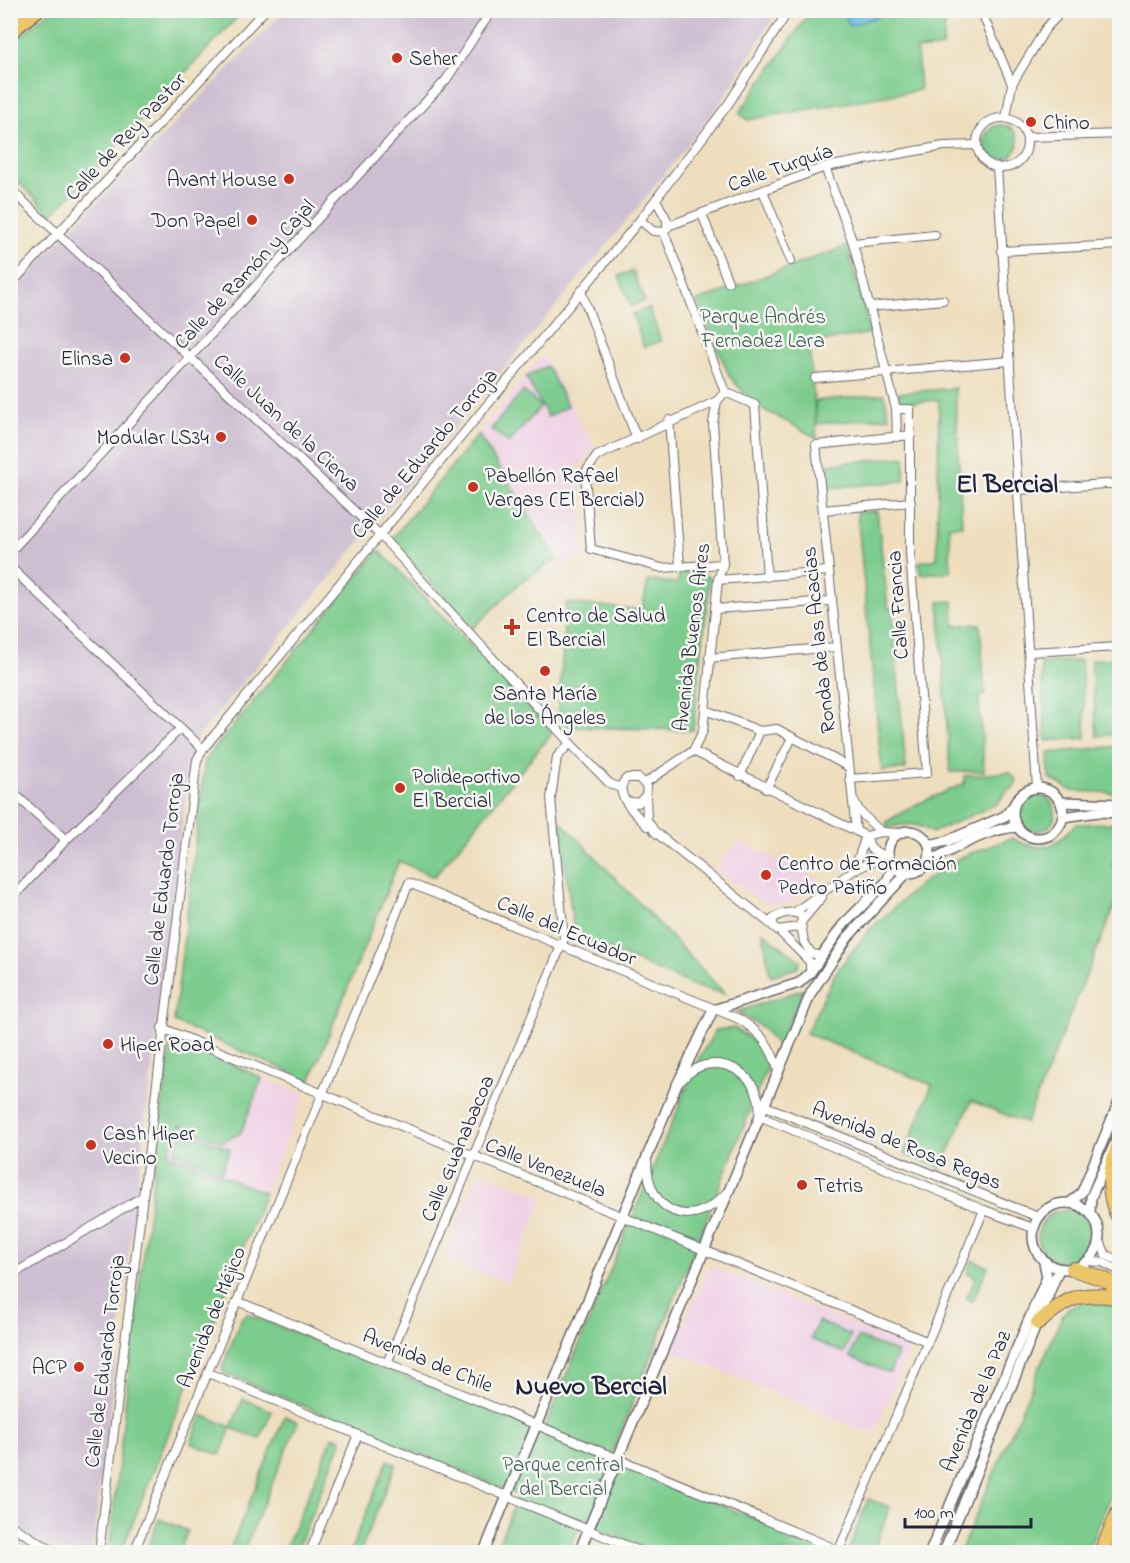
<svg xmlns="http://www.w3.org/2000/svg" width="1130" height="1563" viewBox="0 0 1130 1563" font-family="'Indie Flower',sans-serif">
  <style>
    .built { fill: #f0d0e5 }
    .industrial { fill: #cebed2 }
    .green { fill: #7bcc8d; stroke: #4e7764; stroke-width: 1.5 }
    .water { fill: #66bde3; stroke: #44708f; stroke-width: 1.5 }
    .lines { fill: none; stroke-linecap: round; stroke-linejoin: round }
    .minor-casing { stroke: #696468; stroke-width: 10 }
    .tertiary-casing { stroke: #696468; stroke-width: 12 }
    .trunk-casing { stroke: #696468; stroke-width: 15 }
    .motorway-casing { stroke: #696468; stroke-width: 16 }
    .minor { stroke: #fff; stroke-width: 8 }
    .tertiary { stroke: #fff; stroke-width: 9 }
    .trunk { stroke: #ecc669; stroke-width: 12 }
    .motorway { stroke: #ecc669; stroke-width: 14 }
    .poi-dot { fill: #c8321e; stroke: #f6f6f2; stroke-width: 2 }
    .labels { text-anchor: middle; stroke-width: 5; stroke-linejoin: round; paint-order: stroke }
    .poi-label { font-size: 21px; fill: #22223b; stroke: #f6f6f2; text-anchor: start }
    .street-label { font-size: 21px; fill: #22223b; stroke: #f6f6f2 }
    .park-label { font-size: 21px; fill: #415e58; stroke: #f6f6f2 }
    .district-label { font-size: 27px; font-weight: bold; fill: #22223b; stroke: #f6f6f2 }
  </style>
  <rect width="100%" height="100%" fill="#f6f6f2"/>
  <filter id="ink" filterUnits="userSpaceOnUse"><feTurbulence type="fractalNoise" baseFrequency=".0167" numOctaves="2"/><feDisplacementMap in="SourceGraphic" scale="12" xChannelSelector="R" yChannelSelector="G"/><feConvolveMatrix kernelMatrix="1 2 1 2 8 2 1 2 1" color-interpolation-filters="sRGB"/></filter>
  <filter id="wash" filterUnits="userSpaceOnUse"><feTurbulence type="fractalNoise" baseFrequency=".008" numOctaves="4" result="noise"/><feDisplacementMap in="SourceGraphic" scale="24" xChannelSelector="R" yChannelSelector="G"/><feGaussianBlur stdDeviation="1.35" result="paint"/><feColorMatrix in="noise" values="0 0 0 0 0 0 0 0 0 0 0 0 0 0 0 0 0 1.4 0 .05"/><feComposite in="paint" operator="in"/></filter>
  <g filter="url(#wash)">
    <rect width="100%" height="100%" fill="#eedebd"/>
    <!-- built -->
    <g class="built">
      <polygon points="543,354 595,449 577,467 584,555 565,566 479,433"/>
      <polygon points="738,841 820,880 790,902 774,905 758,900 716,870"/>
      <polygon points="262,1078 305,1094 265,1193 168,1154 180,1125 222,1142 241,1133"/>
      <polygon points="483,1173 544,1197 508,1283 451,1260 446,1253 479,1174"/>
      <polygon points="712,1267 907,1347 909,1352 875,1432 870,1433 678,1353 675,1347 707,1270"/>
    </g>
    <!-- industrial -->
    <polygon class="industrial" points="285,11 777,11 720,104 643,201 192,744 92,1552 11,1552 11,291"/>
    <!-- green -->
    <g class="green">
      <polygon points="50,11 243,11 52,215 10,174 11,44"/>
      <polygon points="811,11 946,11 943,47 917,50 920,90 748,120 739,113"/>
      <circle cx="1001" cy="142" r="17"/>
      <polygon points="847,246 871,333 809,344 817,438 755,405 730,377 697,301"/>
      <polygon points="633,271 645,301 631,306 619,276"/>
      <polygon points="649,308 661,341 644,347 632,314"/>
      <polygon points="547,366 568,406 548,417 526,377"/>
      <polygon points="955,388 962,526 949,526 951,572 920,574 919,562 937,559 939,400 901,403 898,393"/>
      <polygon points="523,391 541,406 509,443 491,429"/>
      <polygon points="884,394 889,417 817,424 815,401"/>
      <polygon points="478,434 557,559 521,582 473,628 391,540"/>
      <polygon points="905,457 904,481 830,488 828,464"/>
      <polygon points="877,511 888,608 892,608 906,769 882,771 857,512"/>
      <polygon points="379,550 553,732 434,877 399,861 310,1081 174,1022 205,760"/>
      <polygon points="700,572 710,578 693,730 566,727 558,718 566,603 642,610 648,581 678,583 679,573"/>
      <polygon points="953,601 954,625 980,624 985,695 979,696 984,771 950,772 939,602"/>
      <polygon points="1119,658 1119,734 1097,736 1091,660"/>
      <polygon points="1081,660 1086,738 1046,741 1041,663"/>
      <polygon points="1119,746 1119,793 1072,791 1049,778 1048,753"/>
      <path d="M1009,772L1017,780L1014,788L1008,790L997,804L932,833C917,821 905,824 887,828L886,822L917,804L964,784V776Z"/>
      <circle cx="1037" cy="813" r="18"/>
      <polygon points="560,821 579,840 725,994 697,987 574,935"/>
      <path d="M1119,823V846L1111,865L1119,869V895L1026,1123L971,1101L941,1169L904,1154L932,1085L806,1033L835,974L868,931L919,885L961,857L1012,838C1040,854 1055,849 1075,824Z"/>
      <polygon points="763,932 800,961 798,968 770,976"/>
      <polygon points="804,989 779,1048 762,1027 737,1012"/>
      <path d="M734,1028C751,1038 764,1048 767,1068L610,1459L823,1547L827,1552H654L581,1523L568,1552H495L518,1495L224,1373L222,1368L242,1317L248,1314L543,1431L699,1058L716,1030Z"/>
      <polygon points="176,1040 262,1078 241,1133 222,1142 180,1125 168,1154 265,1193 121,1552 109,1552 134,1325 171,1042"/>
      <polygon points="184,1130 230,1149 221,1172 174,1152"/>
      <circle cx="1065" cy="1237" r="27"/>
      <polygon points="972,1260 988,1267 972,1302 966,1299 976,1277 967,1273"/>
      <polygon points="1088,1301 1119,1305 1119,1477 1087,1552 960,1552 1062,1316 1068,1308"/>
      <polygon points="818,1321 851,1335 844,1353 811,1339"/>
      <polygon points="858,1337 898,1353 890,1373 850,1357"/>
      <polygon points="243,1399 272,1411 260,1439 231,1428 220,1455 191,1443 202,1415 231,1427"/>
      <polygon points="285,1416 298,1422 243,1552 229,1552"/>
      <polygon points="333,1436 342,1440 296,1552 284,1552"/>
      <polygon points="388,1460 396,1464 360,1552 350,1552"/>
      <polygon points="868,1499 890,1507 873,1552 848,1552"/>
      <polygon points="159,1519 188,1531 179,1552 146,1552"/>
    </g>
    <!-- water -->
    <polygon class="water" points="844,11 878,11 880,16 849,26"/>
  </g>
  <g filter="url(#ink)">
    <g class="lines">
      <defs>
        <g id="minor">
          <polyline points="984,10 985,20 1012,84"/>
          <polyline points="1006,118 1012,84 1046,28 1063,10"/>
          <circle cx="1002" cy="143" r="25"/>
          <polyline points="1027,137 1120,134"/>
          <polyline points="825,167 853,243 896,409 897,437"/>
          <polyline points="997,167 1037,788"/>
          <polyline points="10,189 380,535 570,743 609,783 620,788"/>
          <polyline points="763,191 791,261"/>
          <polyline points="656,200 667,220 667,228"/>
          <polyline points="702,214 728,282"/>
          <polyline points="640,220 653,231 664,232"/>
          <polyline points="668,226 825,167 944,146 977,145"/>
          <polyline points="853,243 935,235"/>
          <polyline points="1001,251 1120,245"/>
          <polyline points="10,285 265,10"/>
          <polyline points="581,291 637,439"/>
          <polyline points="869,307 943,300"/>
          <polyline points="815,378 1010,361"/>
          <polyline points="725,392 755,405 767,577"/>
          <polyline points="717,401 597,456 585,473 591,549 662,568 723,564"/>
          <polyline points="669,420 680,566"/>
          <polyline points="1018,490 1120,483"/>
          <polyline points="823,510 911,502"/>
          <polyline points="10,552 446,80 492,10"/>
          <polyline points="10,567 203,749"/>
          <polyline points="718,580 828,571"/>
          <polyline points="715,609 830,601"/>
          <polyline points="1029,652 1120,647"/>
          <polyline points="709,658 836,647"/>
          <polyline points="705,710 760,731 777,729 849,767"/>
          <polyline points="693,751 866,836 871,849 888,858"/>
          <polyline points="740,776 760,731"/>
          <polyline points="850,779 927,773 910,553 910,409 896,409"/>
          <polyline points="645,783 693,751 703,731 718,580 723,564 713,423 717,401 725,392 664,232"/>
          <polyline points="766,789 792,738"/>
          <polyline points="10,790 66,840"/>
          <polyline points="646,795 647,820 655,832 778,930 810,962 810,973"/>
          <path d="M626,801L638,803L646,795L647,787L639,778H627C610,792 636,814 647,826"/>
          <polyline points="854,801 860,812 881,832"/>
          <polyline points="856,831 816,445 911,435"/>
          <polyline points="866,836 881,832 900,833"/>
          <polyline points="854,870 866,836"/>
          <polyline points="10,900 66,840 181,728"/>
          <polyline points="795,912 854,870 883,857"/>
          <polyline points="802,921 822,897"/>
          <polyline points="801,924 804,942 811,953 821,956"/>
          <path d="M773,926V919C780,913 793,910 801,915L802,921L798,927L778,930"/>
          <polyline points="162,1028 926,1341"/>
          <path d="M682,1080C711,1045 765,1072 759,1116L984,1210L1033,1228"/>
          <polyline points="763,1105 1038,1217"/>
          <path d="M647,1161C647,1212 691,1233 726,1193"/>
          <polyline points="1100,1241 1106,1255 1120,1261"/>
          <polyline points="1089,1261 1102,1262 1120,1271"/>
          <polyline points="10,1276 142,1197"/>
          <polyline points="237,1301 829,1546 835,1552"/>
          <polyline points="387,1363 564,939 551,798 557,757 570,743"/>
          <polyline points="208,1373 642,1552"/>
          <polyline points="10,1525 55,1552"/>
          <polyline points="99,1552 197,760 203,749 640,220 729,103 789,10"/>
          <path d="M134,1552L409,883L739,1019C760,1032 771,1045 778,1070"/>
          <polyline points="310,1552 357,1437"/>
          <polyline points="838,1552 984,1210"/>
        </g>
        <g id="tertiary">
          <circle cx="1038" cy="813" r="25"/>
          <polyline points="1061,802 1120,804"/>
          <polyline points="1063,817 1098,812 1120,813"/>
          <circle cx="909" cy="852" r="21"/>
          <polyline points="929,845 947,841 1005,816 1014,805"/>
          <path d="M929,861C957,848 986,829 1017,827"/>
          <circle cx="1066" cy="1236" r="33"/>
          <polyline points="1070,1203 1082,1192 1120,1099"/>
          <polyline points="1090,1212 1091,1197 1120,1132"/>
          <polyline points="484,1552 675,1089 713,1010 799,983 810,973 843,925 887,881 893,867"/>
          <polyline points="579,1552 811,993 848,937 906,874"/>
          <polyline points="930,1552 1047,1277 1044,1262"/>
          <polyline points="944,1552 1059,1269"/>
        </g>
        <g id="trunk">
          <polyline points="10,19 20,10"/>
          <polyline points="10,33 38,10"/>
        </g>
        <g id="motorway">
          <path d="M1120,1141C1109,1168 1105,1195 1120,1220"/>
          <polyline points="1073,1269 1104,1279 1120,1289"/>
          <path d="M1038,1323C1069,1297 1079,1291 1120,1298"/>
          <polyline points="1101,1552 1120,1509"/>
        </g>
      </defs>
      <!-- minor casing -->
      <use href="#minor" class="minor-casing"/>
      <!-- tertiary casing -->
      <use href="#tertiary" class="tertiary-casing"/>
      <!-- trunk casing -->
      <use href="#trunk" class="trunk-casing"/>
      <!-- motorway casing -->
      <use href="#motorway" class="motorway-casing"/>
      <!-- minor -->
      <use href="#minor" class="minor"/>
      <!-- tertiary -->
      <use href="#tertiary" class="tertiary"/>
      <!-- trunk -->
      <use href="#trunk" class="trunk"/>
      <!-- motorway -->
      <use href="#motorway" class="motorway"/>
    </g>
  </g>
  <!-- markers -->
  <g class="poi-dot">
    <circle cx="397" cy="58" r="6"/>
    <circle cx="1031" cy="122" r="6"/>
    <circle cx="289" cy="179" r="6"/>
    <circle cx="252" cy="220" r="6"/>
    <circle cx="125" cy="358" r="6"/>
    <circle cx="221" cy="437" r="6"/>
    <circle cx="473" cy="487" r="6"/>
    <path d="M509 618h6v6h6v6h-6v6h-6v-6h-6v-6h6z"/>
    <circle cx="545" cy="671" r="6"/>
    <circle cx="400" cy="788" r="6"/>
    <circle cx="766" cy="875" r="6"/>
    <circle cx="108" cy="1044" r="6"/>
    <circle cx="91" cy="1145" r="6"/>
    <circle cx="802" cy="1185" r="6"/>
    <circle cx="79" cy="1367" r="6"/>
  </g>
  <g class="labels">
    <!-- poi labels -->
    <g class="poi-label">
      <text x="409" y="65">Seher</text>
      <text x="1043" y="129">Chino</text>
      <text x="277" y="186" text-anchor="end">Avant House</text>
      <text x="240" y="227" text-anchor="end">Don Papel</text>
      <text x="113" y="365" text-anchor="end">Elinsa</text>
      <text x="209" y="444" text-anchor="end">Modular LS34</text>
      <text x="485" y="482">Pabellón Rafael<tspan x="485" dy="24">Vargas (El Bercial)</tspan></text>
      <text x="526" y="622">Centro de Salud<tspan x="526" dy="24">El Bercial</tspan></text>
      <text x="545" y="700" text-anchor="middle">Santa María<tspan x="545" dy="24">de los Ángeles</tspan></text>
      <text x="412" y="783">Polideportivo<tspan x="412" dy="24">El Bercial</tspan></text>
      <text x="778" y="870">Centro de Formación<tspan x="778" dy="24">Pedro Patiño</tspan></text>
      <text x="120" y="1051">Hiper Road</text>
      <text x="103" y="1140">Cash Hiper<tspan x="103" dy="24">Vecino</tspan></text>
      <text x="814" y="1192">Tetris</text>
      <text x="67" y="1374" text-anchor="end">ACP</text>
    </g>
    <!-- street labels -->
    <g class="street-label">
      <text transform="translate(125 136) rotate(-47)" y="7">Calle de Rey Pastor</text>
      <text transform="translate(780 167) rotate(-19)" y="7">Calle Turquía</text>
      <text transform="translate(244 274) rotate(-47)" y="7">Calle de Ramón y Cajal</text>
      <text transform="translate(287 422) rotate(43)" y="7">Calle Juan de la Cierva</text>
      <text transform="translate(424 453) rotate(-50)" y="7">Calle de Eduardo Torroja</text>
      <text transform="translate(897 605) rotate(-94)" y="7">Calle Francia</text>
      <text transform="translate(691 637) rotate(-83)" y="7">Avenida Buenos Aires</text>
      <text transform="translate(818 640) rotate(-96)" y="7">Ronda de las Acacias</text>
      <text transform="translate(163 879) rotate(-83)" y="7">Calle de Eduardo Torroja</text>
      <text transform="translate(567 930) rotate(23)" y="7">Calle del Ecuador</text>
      <text transform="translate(907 1145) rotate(22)" y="7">Avenida de Rosa Regas</text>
      <text transform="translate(457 1148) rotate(-67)" y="7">Calle Guanabacoa</text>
      <text transform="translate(546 1167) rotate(22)" y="7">Calle Venezuela</text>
      <text transform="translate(211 1317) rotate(-68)" y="7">Avenida de Méjico</text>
      <text transform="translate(428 1360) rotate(22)" y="7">Avenida de Chile</text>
      <text transform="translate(104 1361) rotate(-83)" y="7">Calle de Eduardo Torroja</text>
      <text transform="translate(975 1401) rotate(-67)" y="7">Avenida de la Paz</text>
    </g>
    <!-- park labels -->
    <g class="park-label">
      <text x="763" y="323">Parque Andrés<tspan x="763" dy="24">Fernadez Lara</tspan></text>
      <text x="563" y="1471">Parque central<tspan x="563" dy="24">del Bercial</tspan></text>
    </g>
    <!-- district labels -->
    <g class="district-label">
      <text x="1007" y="492">El Bercial</text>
      <text x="591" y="1394">Nuevo Bercial</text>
    </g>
  </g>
  <!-- margin -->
  <rect width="1130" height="1563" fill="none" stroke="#f6f6f2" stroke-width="36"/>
  <!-- scale -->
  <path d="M905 1518v9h126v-9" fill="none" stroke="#22223b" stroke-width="3"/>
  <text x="914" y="1518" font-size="18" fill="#22223b" stroke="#f6f6f2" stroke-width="4.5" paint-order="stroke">100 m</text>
</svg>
